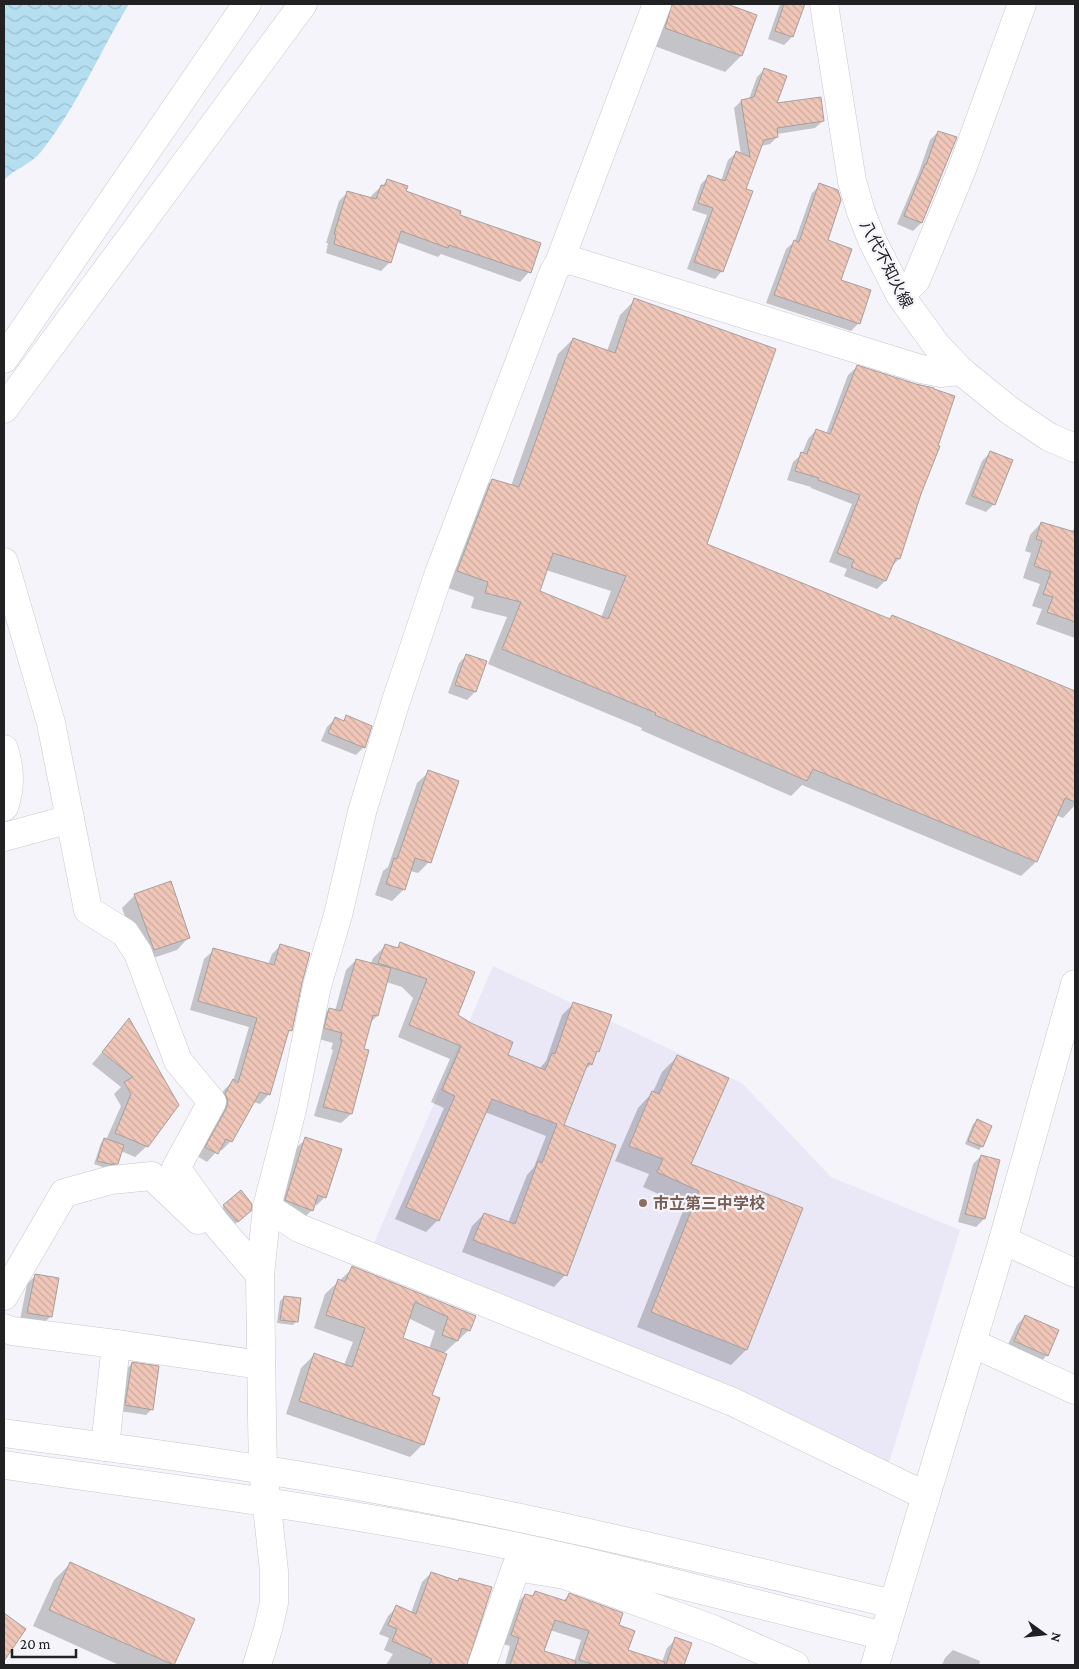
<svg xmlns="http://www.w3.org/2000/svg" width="1079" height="1669" viewBox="0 0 1079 1669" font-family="'Crimson Pro','Noto Sans JP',serif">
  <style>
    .built { fill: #eae8f7 }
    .water { fill: url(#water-waves) }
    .shadow { fill: #0003; fill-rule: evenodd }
    .building { fill: url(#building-back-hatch); stroke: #a7a09d; fill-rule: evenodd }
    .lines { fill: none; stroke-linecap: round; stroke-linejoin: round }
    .minor-casing { stroke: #c8c7ce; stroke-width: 29 }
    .major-casing { stroke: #c8c7ce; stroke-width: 29 }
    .minor { stroke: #fff; stroke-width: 28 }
    .major { stroke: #fff; stroke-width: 28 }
    .education-dot { fill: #8d6e63; stroke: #f5f4fb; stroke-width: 2 }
    .labels { text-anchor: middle; stroke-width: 4.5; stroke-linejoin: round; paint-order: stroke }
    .street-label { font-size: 16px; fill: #212023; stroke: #f5f4fb }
    .education-label { font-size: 16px; font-weight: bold; fill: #785e54; stroke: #f5f4fb; text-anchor: start }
  </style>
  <defs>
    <pattern id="water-waves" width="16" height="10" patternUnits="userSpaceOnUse" patternTransform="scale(1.25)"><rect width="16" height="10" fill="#b5def1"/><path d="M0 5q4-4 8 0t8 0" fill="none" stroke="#9bbece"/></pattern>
    <pattern id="building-back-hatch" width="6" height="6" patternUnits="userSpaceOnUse" patternTransform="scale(1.25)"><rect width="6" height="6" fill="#efc6b8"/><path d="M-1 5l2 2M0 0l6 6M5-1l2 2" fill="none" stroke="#cdaa9e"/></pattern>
  </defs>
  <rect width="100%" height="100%" fill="#f5f4fb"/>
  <!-- built -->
  <polygon class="built" points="493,966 742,1083 831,1177 960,1230 889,1463 374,1243"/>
  <!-- water -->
  <path class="water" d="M4,4H129C99,53 77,107 40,153C31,164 14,169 4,180Z"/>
  <!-- shadow -->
  <g class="shadow">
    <polygon points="654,4 723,4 756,16 741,56 725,72 649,44"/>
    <polygon points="780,4 804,4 792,37 784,45 768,39"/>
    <polygon points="765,69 775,104 823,121 815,128 777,134 777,137 770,144 761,146 744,190 722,271 715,279 687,269 707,215 692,210 701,184 708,177 721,181 728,160 736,153 741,155 734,108 741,101 749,99 757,77"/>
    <polygon points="938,132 955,138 921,223 913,231 897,224 919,172 930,140"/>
    <polygon points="387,181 405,192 458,216 540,244 529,272 520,282 441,254 438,257 397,242 390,262 381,271 326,253 328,243 326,243 339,201 348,192 370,199 372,195"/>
    <polygon points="820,185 827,241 840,281 859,323 851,331 766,303 786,249 795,241 812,193"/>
    <path d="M635,300L705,545L889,620L892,616L1075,692V805L1063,818L1056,815L1036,862L1021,876L802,785L791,796L641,730L642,728L488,664L507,617L471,608L474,597L442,586L477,495L492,480L511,486L558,354L573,339L607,351L620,315ZM546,570L611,591L601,618L538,592Z"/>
    <polygon points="857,367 919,493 899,559 891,567 885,581 877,589 844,576 847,569 829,562 852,504 811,488 811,487 787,480 793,462 802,454 808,439 816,430 826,434 848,375"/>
    <polygon points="990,453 994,504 986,512 965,504 982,461"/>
    <polygon points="1041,523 1071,532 1075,528 1075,638 1036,624 1042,609 1032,606 1040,584 1023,578 1031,553 1025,551 1030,535"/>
    <polygon points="467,655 485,662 475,692 467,700 448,693 459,663"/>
    <polygon points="347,717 364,747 356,755 321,741 327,727 335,719 342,722"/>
    <polygon points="429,772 429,862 418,873 410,871 404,889 392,901 375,895 383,871 388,867 417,783"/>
    <polygon points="135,895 189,937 177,950 141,962 122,908"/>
    <polygon points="400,944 456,1016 506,1056 539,1069 546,1061 562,1015 574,1003 598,1051 595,1054 591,1064 584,1071 563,1126 565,1275 554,1287 462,1252 472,1226 484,1214 508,1223 527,1175 534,1167 546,1136 485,1112 438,1220 426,1232 395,1219 444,1108 431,1102 450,1059 398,1037 413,998 402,987 386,982 377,1016 370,1023 363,1049 351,1114 341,1123 314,1116 333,1050 331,1049 333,1043 315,1038 319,1019 329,1009 335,1011 346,970 356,960 371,964 373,958 385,946 395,949"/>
    <polygon points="281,945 300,983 291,1030 287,1034 269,1094 260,1104 253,1102 231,1141 222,1150 219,1149 207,1162 197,1156 216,1104 224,1090 233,1081 249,1027 190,1010 204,959 214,950 268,965 272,954"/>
    <polygon points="129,1020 147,1146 135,1157 121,1151 117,1163 113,1167 105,1168 94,1164 101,1143 104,1140 106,1140 121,1106 114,1094 121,1087 92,1064"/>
    <polygon points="677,1057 689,1165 802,1209 746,1350 731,1365 637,1327 685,1206 643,1187 649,1174 615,1161 638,1108 653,1092 662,1072"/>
    <polygon points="977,1121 982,1146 979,1150 965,1144 973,1124"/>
    <polygon points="306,1139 325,1197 317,1205 314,1204 312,1210 304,1218 278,1208 297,1147"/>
    <polygon points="981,1156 984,1219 976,1227 958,1222 973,1164"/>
    <polygon points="224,1206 241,1219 229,1229 216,1214"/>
    <path d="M353,1268L474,1316L469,1330L443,1354L431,1396L423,1444L410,1457L286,1414L301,1368L314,1355L344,1365L353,1342L314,1328L325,1294ZM408,1318L435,1331L429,1349L401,1339Z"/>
    <polygon points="35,1276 51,1316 43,1324 20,1320 27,1284"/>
    <polygon points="284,1297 296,1322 293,1325 277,1323 280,1301"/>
    <polygon points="1025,1316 1047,1355 1039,1364 1006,1349 1017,1325"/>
    <polygon points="132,1363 152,1409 146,1415 120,1411 126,1370"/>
    <polygon points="70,1564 193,1620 172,1665 119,1665 33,1626 54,1580"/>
    <polygon points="431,1573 456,1582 459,1579 466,1665 386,1665 393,1654 384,1650 389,1638 379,1634 388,1616 397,1607 411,1613 422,1582"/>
    <path d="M536,1592L563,1601L569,1595L618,1626L627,1651L662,1662L667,1648L676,1639L691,1644L683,1665H505L510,1646L503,1644L516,1604L525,1595L531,1597ZM550,1630L581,1640L574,1662L543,1652Z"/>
    <polygon points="953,1650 980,1661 979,1665 942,1665 945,1658"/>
  </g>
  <!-- building -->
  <g class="building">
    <polygon points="672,4 727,4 757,15 742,56 665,28"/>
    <polygon points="784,4 805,4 793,37 775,31"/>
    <polygon points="764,68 787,76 777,103 821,97 824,121 777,128 778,137 764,140 746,189 753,191 723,272 694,262 713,208 698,203 708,175 725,181 736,151 750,157 741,100 754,97"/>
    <polygon points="938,131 957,137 922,223 904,216 925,164 926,165"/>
    <polygon points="387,179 408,186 406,191 461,211 460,215 541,243 531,273 449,245 448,248 401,231 391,263 334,244 336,234 334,234 347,191 376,199 381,185 385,186"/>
    <polygon points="819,183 838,190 841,200 828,240 852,249 841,280 871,290 860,324 774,295 794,240 799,242"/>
    <path d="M634,298L776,349L707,544L890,619L892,615L1075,691V802L1065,798L1037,862L813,769L807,781L655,715L656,713L502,649L521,602L485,593L488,582L457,571L492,479L519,487L573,338L615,353ZM553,553L626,576L608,619L540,591Z"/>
    <polygon points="857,365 916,384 934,388 934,389 955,396 938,446 940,446 921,494 900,559 896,558 886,581 851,567 854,560 837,553 860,495 818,480 819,478 795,471 801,452 807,454 816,429 830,434"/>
    <polygon points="990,451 1013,460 995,505 972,496"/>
    <polygon points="1041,522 1075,532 1075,622 1047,612 1053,597 1043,594 1051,572 1034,566 1042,541 1036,539"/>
    <polygon points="466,654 487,661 476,692 455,685"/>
    <polygon points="346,715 372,726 365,748 328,733 335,717 344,721"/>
    <polygon points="428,770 459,781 431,863 415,858 405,890 386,884 394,858 397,859"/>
    <polygon points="171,881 190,938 154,950 134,894"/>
    <polygon points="400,942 475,972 458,1015 471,1023 513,1042 508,1055 545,1070 552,1053 555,1054 573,1002 612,1015 599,1052 597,1051 592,1065 588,1063 564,1125 616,1145 567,1276 473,1240 484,1213 515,1224 538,1161 542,1163 557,1124 492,1099 439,1221 406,1207 455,1096 442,1090 461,1046 409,1025 427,979 378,963 385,944 398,948"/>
    <polygon points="280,944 310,953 302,983 292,1031 289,1030 270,1095 260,1092 232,1142 226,1139 218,1154 205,1147 226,1109 228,1101 225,1094 233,1079 238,1083 257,1018 198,1001 213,948 274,965"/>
    <polygon points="356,959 391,968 378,1016 373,1015 364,1049 369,1050 352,1114 323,1107 342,1040 340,1040 342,1033 324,1028 329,1008 341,1011"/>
    <polygon points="129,1018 179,1105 148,1147 115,1133 131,1094 124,1082 133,1077 102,1052"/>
    <polygon points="677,1055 729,1078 691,1164 803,1208 747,1350 651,1312 699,1191 657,1172 663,1159 629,1146 652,1091 659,1094"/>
    <polygon points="977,1119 992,1126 983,1147 968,1141"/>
    <polygon points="305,1137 342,1149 326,1198 318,1195 313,1211 285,1200"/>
    <polygon points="104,1138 124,1145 118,1164 110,1164 97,1161"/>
    <polygon points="981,1155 1000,1160 985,1219 965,1214"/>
    <polygon points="241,1190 252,1204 251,1211 238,1222 223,1205"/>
    <polygon points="352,1266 476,1316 470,1331 462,1328 458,1341 442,1335 448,1317 415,1302 403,1338 447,1354 432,1395 440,1398 424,1445 299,1401 314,1353 352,1367 365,1328 326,1315 338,1279 345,1282"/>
    <polygon points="35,1274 59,1278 52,1317 27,1313"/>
    <polygon points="284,1296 301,1298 298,1322 280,1320"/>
    <polygon points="1025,1315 1059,1330 1048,1356 1014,1341"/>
    <polygon points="132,1362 159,1366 153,1410 125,1405"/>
    <polygon points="70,1562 195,1619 174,1665 49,1610"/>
    <polygon points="431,1572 458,1581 459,1578 492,1587 467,1665 429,1665 432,1659 392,1641 397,1629 388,1625 396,1605 416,1614"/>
    <polygon points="535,1591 566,1601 569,1593 623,1613 619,1625 635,1631 628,1650 665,1662 664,1665 595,1665 579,1660 589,1631 555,1620 544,1651 576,1661 575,1665 510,1665 519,1638 511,1635 525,1594 533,1596"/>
    <polygon points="4,1613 26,1629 4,1661"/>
    <polygon points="675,1637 692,1643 684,1665 666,1665"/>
  </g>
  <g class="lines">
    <defs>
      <g id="minor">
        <polyline points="559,263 657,4"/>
        <polyline points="900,295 916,280 962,169 1022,4"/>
        <polyline points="4,359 247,4"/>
        <polyline points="4,409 303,4"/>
        <polyline points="4,562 51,723 70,819"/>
        <path d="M4,749C10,768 11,788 4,807"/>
        <polyline points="4,837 70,819 88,910 125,933 138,953 178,1061 212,1102 176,1168 214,1221 260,1275"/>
        <polyline points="1003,1240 1075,1273"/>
        <polyline points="4,1296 64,1193 111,1180 152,1176 198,1220"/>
        <polyline points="4,1328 12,1331 116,1344 261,1365"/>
        <polyline points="972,1343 1075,1390"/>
        <path d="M4,1433C126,1450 248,1465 369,1488C545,1520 719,1563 893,1604"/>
        <polyline points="105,1447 116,1344"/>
        <path d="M4,1465C145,1485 287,1503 427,1529C581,1557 732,1598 884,1636"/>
        <path d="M926,1496L733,1402L299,1228L267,1207L292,1110L317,986L338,915L362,812L395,704L439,573L554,271C559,262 563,260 573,261L921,369L941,373L961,371"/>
        <polyline points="257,1665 268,1629 274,1603 274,1571 263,1470 262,1417 260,1275 267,1207"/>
        <polyline points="482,1665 516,1567 565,1575 587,1583 715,1630 795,1665"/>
        <polyline points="875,1665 1003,1240 1075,984"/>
      </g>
      <polyline id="major" points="824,4 852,181 861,212 872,240 900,295 937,346 961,371 1009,410 1049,437 1075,448"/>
    </defs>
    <!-- minor casing -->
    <use href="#minor" class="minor-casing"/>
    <!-- major casing -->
    <use href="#major" class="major-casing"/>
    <!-- minor -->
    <use href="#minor" class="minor"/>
    <!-- major -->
    <use href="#major" class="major"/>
  </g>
  <!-- markers -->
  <circle class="education-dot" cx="643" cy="1203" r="5"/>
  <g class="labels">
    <!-- street labels -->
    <g class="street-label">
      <text transform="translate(887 264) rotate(63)" y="6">八代不知火線</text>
    </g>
    <!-- education labels -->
    <g class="education-label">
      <text x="653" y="1209">市立第三中学校</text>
    </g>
  </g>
  <!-- border -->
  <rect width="1079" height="1669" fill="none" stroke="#212023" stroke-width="10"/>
  <!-- north arrow -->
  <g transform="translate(1044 1634) rotate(105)" stroke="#f5f4fb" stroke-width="4" paint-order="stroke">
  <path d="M0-4L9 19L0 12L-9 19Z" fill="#212023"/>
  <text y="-8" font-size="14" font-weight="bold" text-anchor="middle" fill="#212023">N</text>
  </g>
  <!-- scale -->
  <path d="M12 1649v8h64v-8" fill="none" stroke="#212023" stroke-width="2.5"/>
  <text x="20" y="1649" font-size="15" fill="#212023" stroke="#f5f4fb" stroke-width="4" paint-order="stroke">20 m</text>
</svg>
